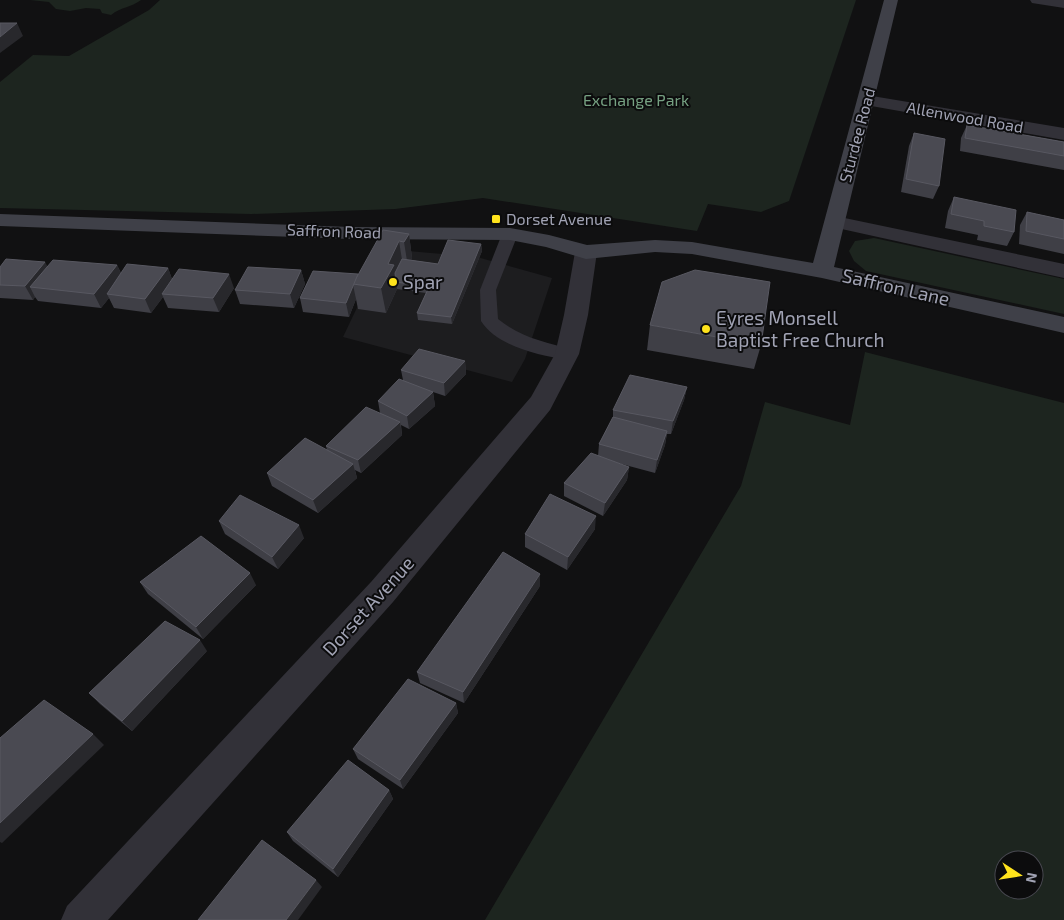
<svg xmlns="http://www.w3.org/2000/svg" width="1064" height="920" viewBox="0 0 1064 920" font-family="'Exo 2',sans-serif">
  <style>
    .built { fill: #1d1d1f }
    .green { fill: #1d251f; fill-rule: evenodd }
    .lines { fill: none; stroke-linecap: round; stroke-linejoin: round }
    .lane { fill: #323138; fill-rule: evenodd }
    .street { fill: #323138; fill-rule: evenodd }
    .secondary { fill: #3f4048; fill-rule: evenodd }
    .wall { fill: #3f3f46 }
    .shaded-wall { fill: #28282c }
    .building { fill: #4a4a52; stroke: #585861 }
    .poi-dot { fill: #ffe31c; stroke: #0c0c0d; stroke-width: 2 }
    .labels { text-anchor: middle; stroke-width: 4; stroke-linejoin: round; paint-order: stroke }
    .far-park-label { font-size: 16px; fill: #76a182; stroke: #0c0c0d }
    .far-street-label { font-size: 16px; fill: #a1a3b4; stroke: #0c0c0d }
    .far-poi-label { font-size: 16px; fill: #a1a3b4; stroke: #0c0c0d; text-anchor: start }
    .poi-label { font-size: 19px; fill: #a1a3b4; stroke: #0c0c0d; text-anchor: start }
    .street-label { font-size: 19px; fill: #a1a3b4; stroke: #0c0c0d }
  </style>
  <rect width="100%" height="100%" fill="#111112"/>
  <!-- built -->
  <polygon class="built" points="385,249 477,257 552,278 525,359 512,382 343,337"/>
  <!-- green -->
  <g class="green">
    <path d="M30,0H141C132,7 121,7 111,15L102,13L100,9L86,8L70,11L56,9L49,2Z"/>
    <polygon points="160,0 856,0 789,201 761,212 708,204 697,231 483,198 395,209 251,214 0,208 0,82 33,55 69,56 149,10"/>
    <polygon points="874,238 1064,279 1064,314 866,271 854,261 849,251 855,241"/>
    <path d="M865,352L1064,403V920H485L741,486L765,402L850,425ZM1004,860H1034V890H1004Z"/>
  </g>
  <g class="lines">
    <!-- lane -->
    <path class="lane" d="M510,229L515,231L518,234L496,290L498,319C523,339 544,341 573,350L576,354L573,358L567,360C539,355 498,347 481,321L480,290L502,234L505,231Z"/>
    <!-- street -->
    <g class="street">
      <polygon points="1030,0 1064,0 1064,8 1032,3"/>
      <polygon points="866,95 1064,128 1064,140 860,104 857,100 860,96"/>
      <polygon points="835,216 1064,264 1064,278 828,226 825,222 828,218"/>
      <polygon points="586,245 594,247 597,252 588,315 579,354 550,410 393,602 108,920 61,920 67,906 371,582 531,397 555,354 564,315 575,252 578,247"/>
    </g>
    <!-- secondary -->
    <polygon class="secondary" points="884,0 898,0 834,267 1064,317 1064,333 822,278 692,254 655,252 586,259 546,247 510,240 351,239 0,226 0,214 351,227 510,228 549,235 587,245 655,240 692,242 813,263"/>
  </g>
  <!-- wall -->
  <g class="wall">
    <polygon points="967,125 1064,142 1064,170 960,151 961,138"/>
    <polygon points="914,133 939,186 933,199 901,192 909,146"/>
    <polygon points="954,197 1014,232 1007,246 977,240 978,235 945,228 948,211"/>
    <polygon points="1027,212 1064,220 1064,254 1019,244 1020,225"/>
    <polygon points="409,234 412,258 411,260 438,264 481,244 482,251 452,324 418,320 417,313 426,293 397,289 386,313 358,309 356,299 349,317 303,312 300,298 358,275"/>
    <polygon points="117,265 121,273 168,268 172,279 234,288 219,312 168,308 163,297 151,313 114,308 109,298 101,308 38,301 35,297 33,300 0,298 0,267"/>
    <polygon points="301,270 305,284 294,308 240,304 235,290"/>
    <polygon points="650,325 761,345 754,369 647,350"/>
    <polygon points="465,361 466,374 445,396 433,392 435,406 409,429 401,425 402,435 361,473 355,470 357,478 318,513 272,486 267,473 327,450 326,446 380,413 378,401 403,380 401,370"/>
    <polygon points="687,387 684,400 671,434 667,434 665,445 655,473 614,462 629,467 627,480 603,516 564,496 564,483 598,456 599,444 613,418 613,410"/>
    <polygon points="219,521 304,538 278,569 225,534"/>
    <polygon points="595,529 567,570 525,547 525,534"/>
    <polygon points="140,582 256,585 203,639 148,594"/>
    <polygon points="540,586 464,703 420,683 417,672"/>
    <polygon points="207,651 132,731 100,704 89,693"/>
    <polygon points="456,703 458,713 403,789 358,759 353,749"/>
    <polygon points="389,790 393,799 338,877 293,841 287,832"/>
  </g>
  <!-- shaded-wall -->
  <g class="shaded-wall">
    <polygon points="17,23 23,36 0,53 0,37"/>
    <polygon points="409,234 412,258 408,267 404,242"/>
    <polygon points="399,241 403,266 396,280 397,289 386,313 381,288 388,264"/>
    <polygon points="481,244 482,251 452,324 451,317"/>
    <polygon points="45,262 53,276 30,287 35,297 33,300 25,286"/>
    <polygon points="117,265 123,278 107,294 109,298 101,308 94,294"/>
    <polygon points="168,268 173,282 162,294 163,297 151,313 145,299"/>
    <polygon points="301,270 305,284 294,308 290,294"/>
    <polygon points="229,274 234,288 219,312 213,298"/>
    <polygon points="353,285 356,299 349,317 346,303"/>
    <polygon points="465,361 466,374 445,396 444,383"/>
    <polygon points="687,387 684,400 671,434 673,421"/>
    <polygon points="433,392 435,406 409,429 407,416"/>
    <polygon points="400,422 402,435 361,473 358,460"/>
    <polygon points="667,431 665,445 655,473 657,460"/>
    <polygon points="353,464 357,478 318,513 313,500"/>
    <polygon points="629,467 627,480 603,516 605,503"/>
    <polygon points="596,516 595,529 567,570 568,557"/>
    <polygon points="299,525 304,538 278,569 272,557"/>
    <polygon points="250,573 256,585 203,639 196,627"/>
    <polygon points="540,574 540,586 464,703 463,692"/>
    <polygon points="200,640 207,651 132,731 122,721"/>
    <polygon points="456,703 458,713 403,789 400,780"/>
    <polygon points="93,734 104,745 2,843 0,842 0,823"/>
    <polygon points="389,790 393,799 338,877 333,869"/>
    <polygon points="316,880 322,887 298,920 286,920"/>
  </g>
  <!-- building -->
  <g class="building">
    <polygon points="0,23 17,23 0,37"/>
    <polygon points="967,125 1064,142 1064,156 965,138"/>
    <polygon points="914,133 945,139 939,186 906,179"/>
    <polygon points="954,197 1016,210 1014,232 984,226 984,221 951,214"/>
    <polygon points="1027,212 1064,220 1064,239 1026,231"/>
    <polygon points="383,230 409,234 404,242 399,241 388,264 394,265 381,288 353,284"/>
    <polygon points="448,240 481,244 451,317 417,313 429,287 396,282 395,273 402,259 438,264"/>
    <polygon points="6,259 45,262 25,286 0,285 0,267"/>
    <polygon points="53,260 117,265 94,294 30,287"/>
    <polygon points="127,264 168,268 145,299 107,294"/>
    <polygon points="248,267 301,270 290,294 235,290"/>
    <polygon points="179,269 229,274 213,298 162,294"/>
    <polygon points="695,270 770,282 761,345 650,325 662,282"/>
    <polygon points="313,271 358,274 346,303 300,298"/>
    <polygon points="419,349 465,361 444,383 401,370"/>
    <polygon points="630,375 687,387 673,421 613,410"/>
    <polygon points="399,379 433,392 407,416 378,401"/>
    <polygon points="366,407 400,422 358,460 326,446"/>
    <polygon points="613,417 667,431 657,460 599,444"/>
    <polygon points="305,438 353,464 313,500 267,473"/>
    <polygon points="591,453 629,467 605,503 564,483"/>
    <polygon points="550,494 596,516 568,557 525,534"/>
    <polygon points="240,495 299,525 272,557 219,521"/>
    <polygon points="201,536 250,573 196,627 140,582"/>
    <polygon points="503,552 540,574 463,692 417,672"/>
    <polygon points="165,621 200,640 122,721 89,693"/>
    <polygon points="408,679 456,703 400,780 353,749"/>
    <polygon points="44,700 93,734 0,823 0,738"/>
    <polygon points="348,760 389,790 333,869 287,832"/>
    <polygon points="262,840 316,880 286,920 198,920"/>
  </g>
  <!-- markers -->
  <g class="poi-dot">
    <rect x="491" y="214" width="10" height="10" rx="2.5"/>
    <circle cx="393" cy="282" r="5"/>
    <circle cx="706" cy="329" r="5"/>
  </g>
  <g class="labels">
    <!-- far-park labels -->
    <g class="far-park-label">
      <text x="636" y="106">Exchange Park</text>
    </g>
    <!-- far-street labels -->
    <g class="far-street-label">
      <text transform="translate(965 117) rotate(10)" y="6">Allenwood Road</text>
      <text transform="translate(857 135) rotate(-75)" y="6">Sturdee Road</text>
      <text transform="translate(334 231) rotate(2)" y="6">Saffron Road</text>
    </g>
    <!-- far-poi labels -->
    <g class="far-poi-label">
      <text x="506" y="225">Dorset Avenue</text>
    </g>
    <!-- poi labels -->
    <g class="poi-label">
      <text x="403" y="289">Spar</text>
      <text x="716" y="325">Eyres Monsell<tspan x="716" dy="22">Baptist Free Church</tspan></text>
    </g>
    <!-- street labels -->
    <g class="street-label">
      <text transform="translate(896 287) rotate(13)" y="7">Saffron Lane</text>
      <text transform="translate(368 606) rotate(-48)" y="7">Dorset Avenue</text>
    </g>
  </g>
  <!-- north arrow -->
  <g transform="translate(1019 875) rotate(102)"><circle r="24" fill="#0c0c0d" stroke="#484850"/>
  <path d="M0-4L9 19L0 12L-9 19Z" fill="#ffe31c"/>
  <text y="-8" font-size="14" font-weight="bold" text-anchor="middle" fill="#a1a3b4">N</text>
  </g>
</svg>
